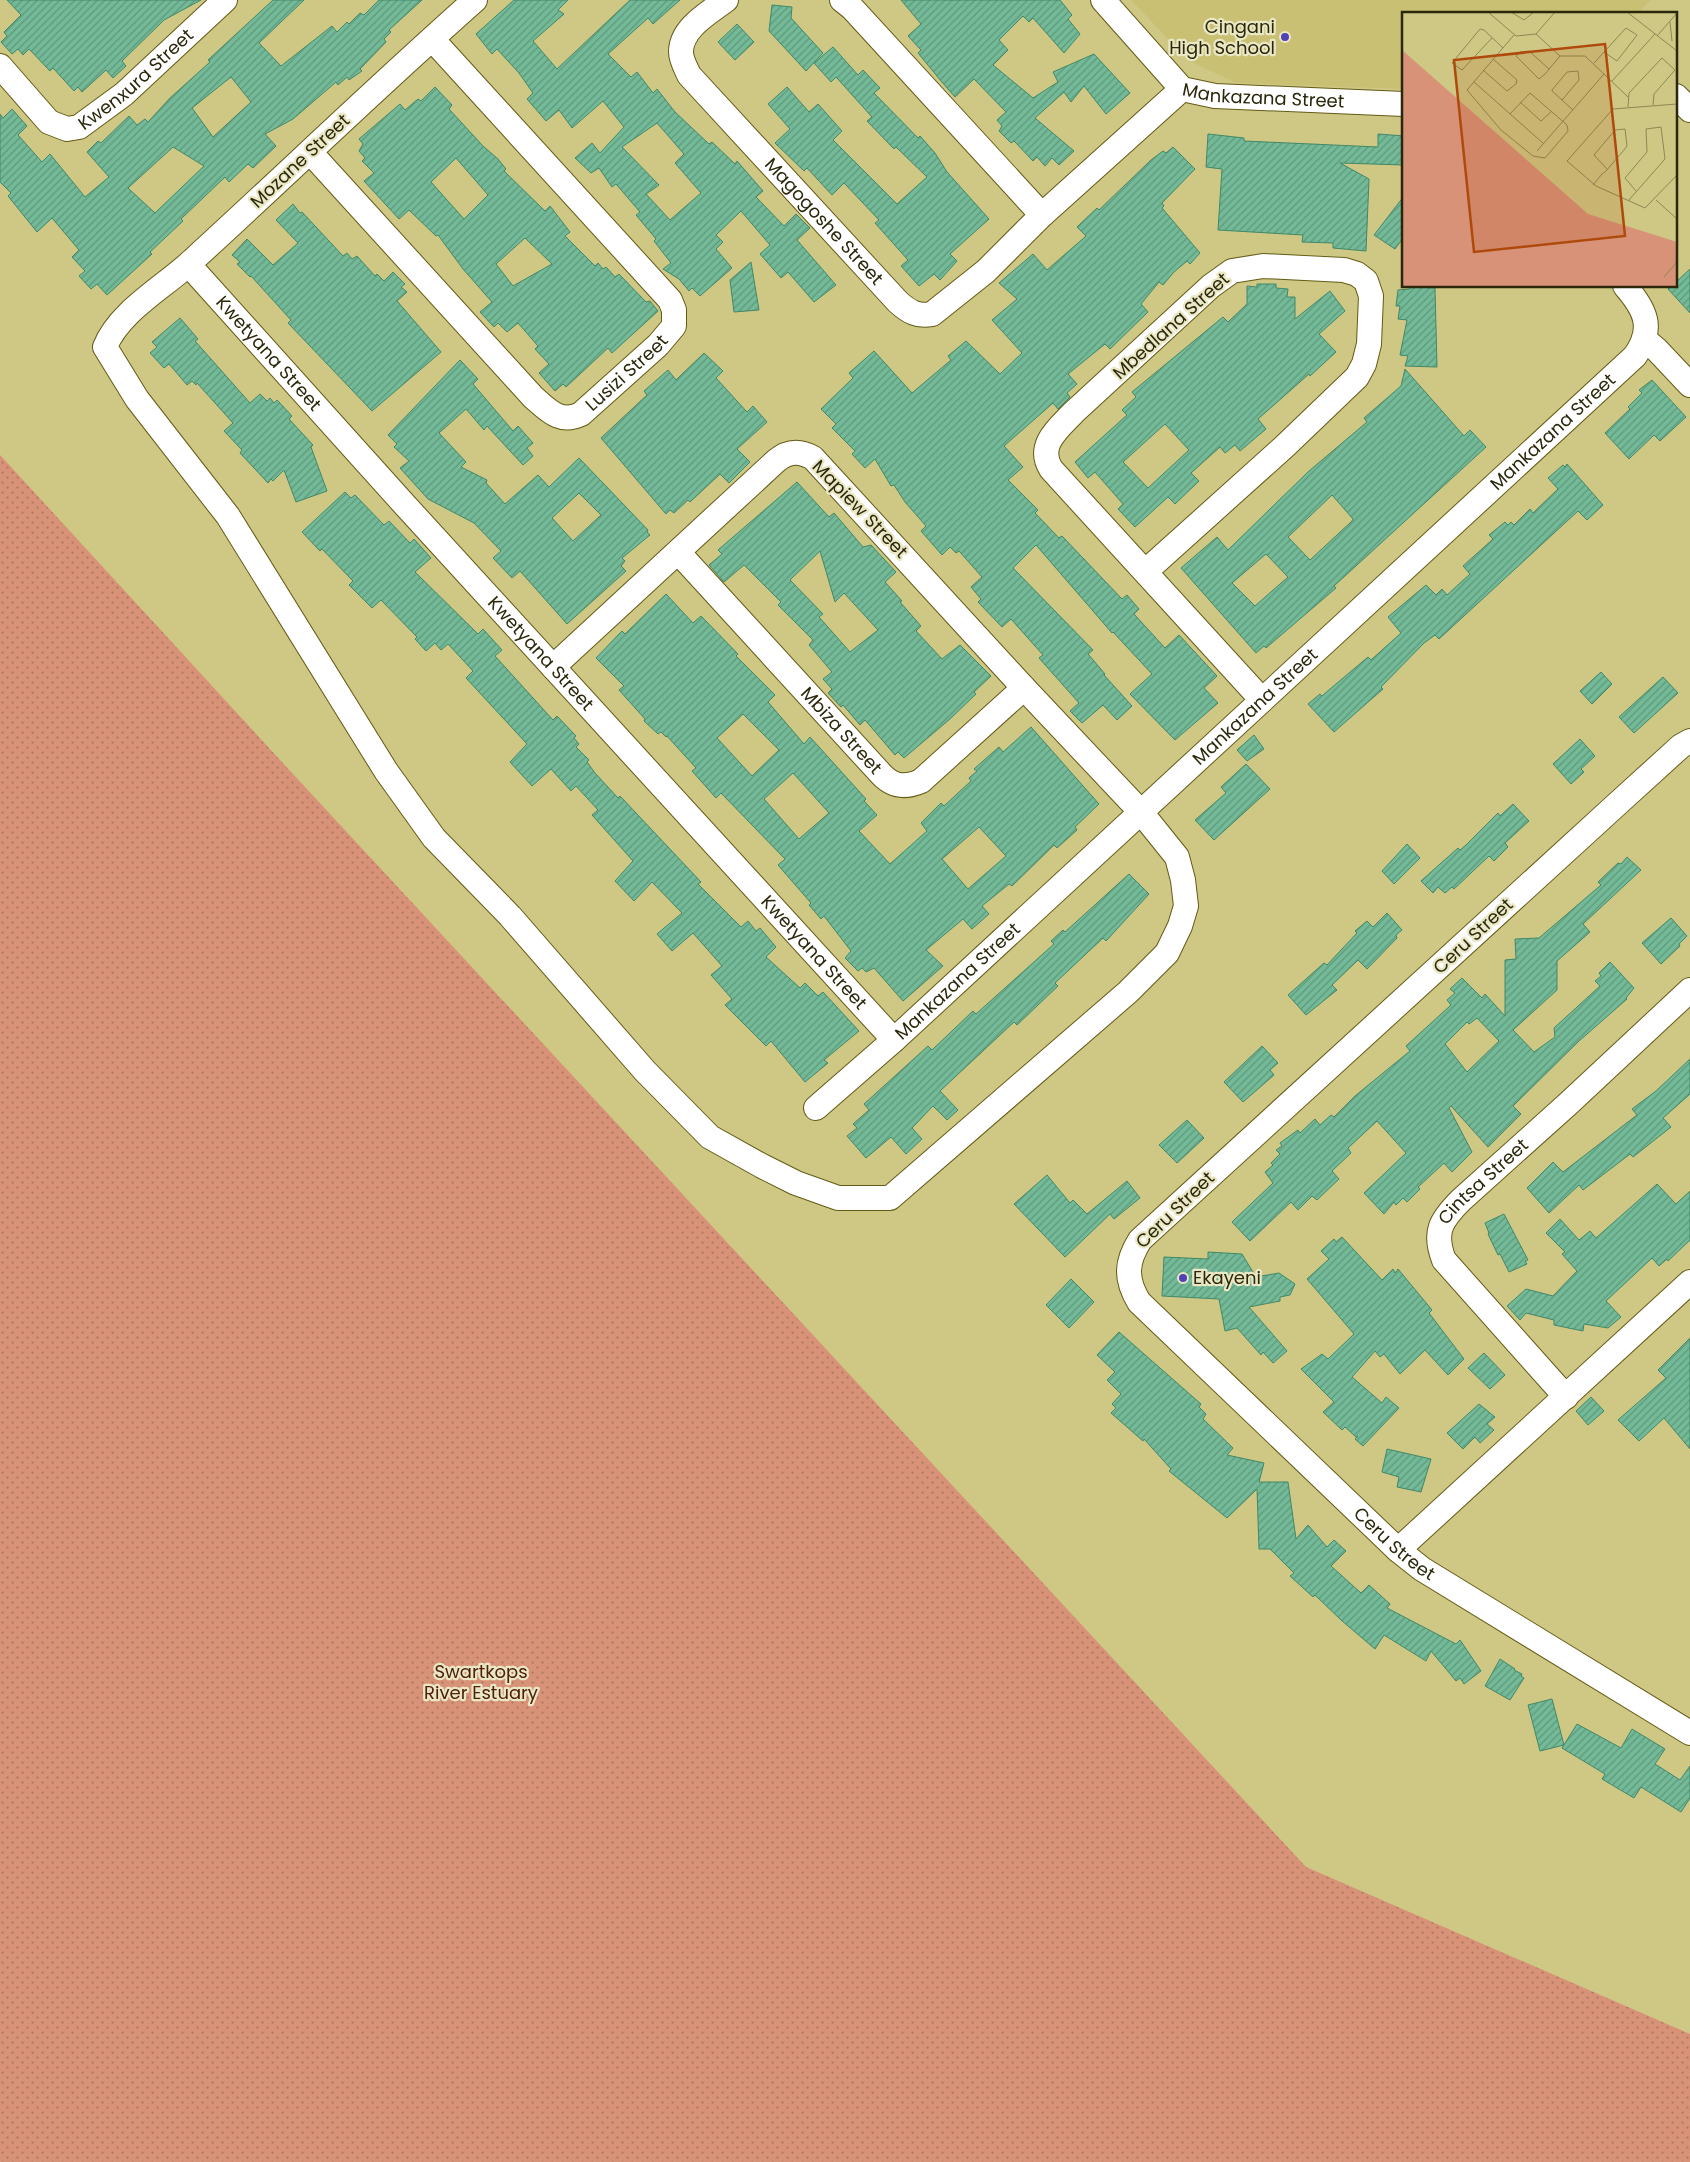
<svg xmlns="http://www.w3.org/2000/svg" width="1690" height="2162" viewBox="0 0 1690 2162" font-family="Poppins,sans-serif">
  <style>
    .built { fill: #c9c074 }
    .park { fill: url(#park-dots) }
    .building { fill: url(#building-hatch); stroke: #418868; fill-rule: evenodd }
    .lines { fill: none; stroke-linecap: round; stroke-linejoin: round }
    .minor-casing { stroke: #635a14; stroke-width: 26 }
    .minor { stroke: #fff; stroke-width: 24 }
    .poi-dot { fill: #5041b8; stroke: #eae7c5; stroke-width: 2 }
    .labels { text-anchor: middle; stroke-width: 4.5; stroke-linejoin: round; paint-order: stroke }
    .poi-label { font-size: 18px; fill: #2a270b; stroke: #eae7c5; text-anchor: end }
    .street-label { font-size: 18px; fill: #2a270b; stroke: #eae7c5 }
    .park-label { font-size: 18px; fill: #4f200c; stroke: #eae7c5 }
    .inset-road { fill: none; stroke: #8d8754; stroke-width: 1 }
    .view { fill: #af4a0c; fill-opacity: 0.15; stroke: #af4a0c; stroke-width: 2.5 }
    .inset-edge { fill: none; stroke: #2a270b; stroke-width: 2.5 }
  </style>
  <defs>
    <pattern id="park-dots" width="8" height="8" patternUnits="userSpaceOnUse" patternTransform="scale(1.25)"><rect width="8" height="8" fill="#d79277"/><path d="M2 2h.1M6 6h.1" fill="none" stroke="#af7760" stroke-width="1.8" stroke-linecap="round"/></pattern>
    <pattern id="building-hatch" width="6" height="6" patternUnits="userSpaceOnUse" patternTransform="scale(1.25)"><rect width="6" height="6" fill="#73ba98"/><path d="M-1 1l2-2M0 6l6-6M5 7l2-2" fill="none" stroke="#5f977a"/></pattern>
  </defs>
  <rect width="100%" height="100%" fill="#cfc784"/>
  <!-- built -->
  <polygon class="built" points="1131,0 1651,0 1636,14 1404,14 1404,89 1236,83 1188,60"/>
  <!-- park -->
  <polygon class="park" points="0,455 280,760 1306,1867 1690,2034 1690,2162 0,2162"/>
  <!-- building -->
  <g class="building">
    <polygon points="7,0 201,0 164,20 122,61 126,66 113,78 106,70 82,92 78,87 74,91 53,68 50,71 29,49 23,55 18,49 12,54 1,42 7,36 4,32 21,15"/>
    <path d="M273,0H304L259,43L281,66L332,26L337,32L347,22L349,24L360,13L364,15L379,0H422L389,30L391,32L384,39L386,42L360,69L362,71L349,80L347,77L338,85L336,82L293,119L265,134L276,146L253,168L248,164L229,182L225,177L181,219L183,221L150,252L152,254L107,295L97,284L91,289L79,276L85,271L72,257L79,250L52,218L37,232L8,196L11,193L0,182V114L3,118L12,109L27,126L18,135L42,162L50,154L85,197L109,177L87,152L98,141L101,143L129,116L137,125L145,119L148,122L170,98L210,62L208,60ZM231,77L251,102L213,137L192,108ZM173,147L204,166L155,213L128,188Z"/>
    <path d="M514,0H568L558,10L564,14L533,41L557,69L630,0H680L653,24L648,18L608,54L631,77L637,72L653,93L657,89L675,112L709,144L712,142L735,164L737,161L763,191L756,197L784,226L796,214L810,228L797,240L836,285L814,302L788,272L781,278L760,254L770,245L741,211L716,235L723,242L716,249L732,268L700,296L692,288L689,291L679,279L663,269L671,263L654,241L656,239L636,215L640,212L616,184L612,187L599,168L591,173L575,158L592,143L600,153L624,127L603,101L572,128L559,110L546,121L527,99L533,93L519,73L497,49L492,54L476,34ZM657,123L684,154L675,163L701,193L670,220L646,194L659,185L622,147Z"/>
    <polygon points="901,0 1060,0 1072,15 1068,19 1080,34 1064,53 1033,18 1029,22 1023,16 999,40 1008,50 993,65 1033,98 1058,82 1053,72 1094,54 1130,93 1106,114 1084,86 1071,102 1064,92 1035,118 1074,151 1059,165 1052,158 1045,166 1037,157 1033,161 1014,141 1011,143 999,131 1002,126 997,120 1006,112 974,79 955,97 941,81 918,53 921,50 908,36 921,24"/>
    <polygon points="772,5 792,7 791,18 823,53 806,71 769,31"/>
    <polygon points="737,24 754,42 735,60 718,42"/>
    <polygon points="833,47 858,75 863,70 880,88 874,93 918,138 920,136 935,153 947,172 989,219 950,254 957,261 940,280 934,274 919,286 901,266 908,260 875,223 879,220 844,183 832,195 807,168 804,171 775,143 790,129 768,104 787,87 809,112 818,104 842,131 833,140 897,204 927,177 896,147 894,149 867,121 872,117 836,77 831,82 814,63"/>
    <path d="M435,87L452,105L449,109L483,146L498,159L506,169L504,171L545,211L550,206L570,232L565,236L595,266L598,263L603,269L606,267L615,277L619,274L646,302L650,301L658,311L612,353L608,348L566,387L563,384L555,391L539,373L549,364L535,349L538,346L518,323L507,332L498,323L494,327L480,312L492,302L463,269L438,235L436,236L409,210L399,219L364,181L374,173L362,161L365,158L359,151L363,144L359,139L400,104L405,110L418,99L421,101ZM456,158L488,195L464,219L431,182ZM525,238L552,264L513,286L496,264Z"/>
    <polygon points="1208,134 1244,138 1244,141 1378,147 1378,134 1404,136 1404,165 1340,163 1369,179 1366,251 1333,248 1333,243 1302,242 1303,235 1218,230 1222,169 1206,167"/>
    <polygon points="1173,147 1195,169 1162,203 1164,206 1162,208 1200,253 1190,264 1187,261 1174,272 1163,285 1159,282 1141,304 1148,312 1110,349 1105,344 1068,374 1077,384 1067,393 1070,397 1058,409 1053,403 1004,446 1023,467 1008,480 1038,510 1035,513 1059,538 1062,536 1122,599 1127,595 1139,609 1134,614 1165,648 1179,635 1217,676 1204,688 1218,703 1175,740 1130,694 1152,674 1113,632 1112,633 1036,545 1013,568 1093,650 1088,654 1105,674 1104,675 1132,706 1117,720 1103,705 1082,723 1070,711 1079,703 1039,658 1043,655 1011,619 1002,627 978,602 981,599 971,587 982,577 959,551 956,553 950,547 942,555 921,531 926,526 905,502 894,485 891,486 875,459 865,468 852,454 855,451 832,428 836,424 821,409 853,378 849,373 874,351 912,393 951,360 948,356 966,341 1000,374 1022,353 992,320 1017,299 999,283 1033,254 1047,270 1086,236 1077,227 1097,208 1099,210 1151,160 1163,151 1166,153"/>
    <polygon points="1404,196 1404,237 1395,249 1374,235"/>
    <polygon points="293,204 300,213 302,212 343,256 347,253 352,259 357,256 375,276 377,274 384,281 393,272 405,284 401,287 407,292 397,301 441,352 372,411 288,323 291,320 251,276 250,277 237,264 240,262 232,255 247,239 273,265 298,243 276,220"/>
    <polygon points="751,262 759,310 734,312 730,280"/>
    <polygon points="1690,269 1690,313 1668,289 1671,286 1676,286 1676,282"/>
    <path d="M1257,284H1276V288L1288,289L1287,297H1295V319L1330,291L1345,311L1319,334L1336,352L1310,376L1309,374L1258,419L1266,429L1240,451L1235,445L1225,453L1220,447L1191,473L1199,481L1175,504L1168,497L1135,527L1118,509L1123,504L1095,472L1088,478L1075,462L1127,415L1122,410L1136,397L1132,392L1223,317L1228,322L1247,304V286L1257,287ZM1165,424L1189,450L1148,488L1123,462Z"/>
    <polygon points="1410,286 1435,288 1437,367 1405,366 1408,356 1400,355 1407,320 1398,319 1400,306 1396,306 1398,290 1410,289"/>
    <polygon points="180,318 198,339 195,341 250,403 260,394 267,401 270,398 274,403 277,400 292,416 289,419 313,445 311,447 327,491 296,502 284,470 273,481 271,479 268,483 240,453 242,450 224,431 233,423 197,383 196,385 192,381 187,385 169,364 164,368 150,353 157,347 152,342"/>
    <polygon points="704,353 723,371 716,378 747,412 753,406 767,422 737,449 750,462 729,483 720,474 690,502 688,500 674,513 670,510 666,514 601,438 647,395 644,391 668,370 676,380"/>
    <path d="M460,360L478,379L473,384L513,431L518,426L533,443L527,448L533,456L523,465L487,426L484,430L466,409L439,433L466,462L461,467L487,480L486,483L505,504L538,475L549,487L579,458L648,530L647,532L650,535L622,558L625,561L621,566L626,571L567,624L520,571L512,578L493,558L501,551L474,523L428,499L400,468L409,461L394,447L397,444L388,435ZM579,493L601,515L573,541L552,518Z"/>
    <path d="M1405,369L1464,436L1470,430L1486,447L1334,586L1336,588L1266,648L1264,646L1256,653L1181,568L1217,537L1228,550L1309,471L1367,422L1364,418L1401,386ZM1332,495L1353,519L1352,521L1310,560L1288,537ZM1266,554L1288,577L1255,606L1232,583Z"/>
    <polygon points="1652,380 1686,417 1660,441 1654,435 1629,459 1605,433 1630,409 1628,407 1642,393 1639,390"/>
    <polygon points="1567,464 1603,505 1587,520 1578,511 1439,639 1435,635 1424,643 1381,687 1383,689 1334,732 1308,704 1320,694 1322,696 1330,689 1368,657 1371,660 1401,633 1388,617 1426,585 1436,595 1442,589 1447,595 1470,574 1463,566 1493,539 1489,535 1505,522 1508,525 1511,522 1514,525 1530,509 1533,513 1558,489 1548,478 1563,465 1565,467"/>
    <path d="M797,482L829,517L834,513L863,547L871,545L896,572L885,582L902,601L900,602L921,626L916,631L942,659L960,645L991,676L974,692L976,694L950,719L904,758L898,752L895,755L865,720L860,725L843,705L841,707L828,693L832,689L823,679L832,672L809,645L813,640L778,605L781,602L744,565L724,582L709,565L722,554L718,550ZM820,551L835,602L844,593L878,630L850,652L819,617L823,614L790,580Z"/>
    <polygon points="345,492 351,498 355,495 384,525 389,521 410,543 414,539 431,558 415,572 478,634 483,629 502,650 495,656 553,720 557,716 576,736 574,738 579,744 576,747 589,760 587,762 595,773 618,798 620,796 701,882 698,884 741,927 748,921 756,931 760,928 776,947 766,957 800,988 805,983 818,996 823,992 859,1031 824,1060 828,1063 805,1082 771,1041 766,1046 725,1005 732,999 711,975 722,966 693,933 672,951 657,934 682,913 652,882 634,901 615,881 633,861 592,815 598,810 576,786 571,791 551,769 532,786 510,762 527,744 466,678 473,671 448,644 441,650 435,643 426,651 415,639 417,637 381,600 372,608 349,585 353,581 322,549 320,551 302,532"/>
    <path d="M666,594L693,623L701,616L738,654L736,656L775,695L768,702L804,744L810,737L866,799L864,801L877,815L859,831L890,864L927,831L921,823L941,803L944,806L971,781L969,778L977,771L974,769L999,747L1003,752L1031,727L1099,804L1075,827L1077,830L1057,848L1054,845L1012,886L1009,884L982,906L989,914L972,929L963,919L926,950L943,966L903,1001L874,968L866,972L862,968L858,971L845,958L851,951L824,916L821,919L809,905L811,903L778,865L785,859L721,793L716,798L692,771L696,768L667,736L666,737L661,732L658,734L644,721L645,719L619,690L624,686L596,658L622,631L625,634ZM743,714L779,750L752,776L717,738ZM793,773L829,813L799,839L764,799ZM979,827L1006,856L968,889L942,859Z"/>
    <polygon points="1601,672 1612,684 1592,704 1580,691"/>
    <polygon points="1663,677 1678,693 1634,733 1619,717"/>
    <polygon points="1254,735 1264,749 1247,761 1237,750"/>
    <polygon points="1580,739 1595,756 1581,769 1584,772 1571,784 1553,764"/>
    <polygon points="1246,764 1270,789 1214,840 1195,820 1226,793 1221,787"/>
    <polygon points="1513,804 1529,821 1505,843 1508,847 1494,861 1489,856 1454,889 1452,887 1445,893 1438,887 1433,893 1421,881 1458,848 1460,850 1466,845 1498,813 1500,816"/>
    <polygon points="1407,844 1420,858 1394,884 1382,871"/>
    <path d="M1627,857L1641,870L1583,924L1590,932L1557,961V990L1513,1030L1534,1052L1555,1037L1554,1028L1600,986L1595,981L1601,976L1599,973L1610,962L1634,988L1626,998L1627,999L1579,1041L1513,1106L1521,1114L1488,1147L1451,1106L1449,1108L1472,1152L1452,1172L1444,1163L1418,1187L1420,1189L1407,1202L1403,1198L1396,1205L1394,1202L1384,1214L1364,1193L1406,1153L1377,1121L1348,1148L1351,1153L1332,1171L1339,1179L1317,1200L1312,1196L1298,1210L1291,1202L1250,1241L1232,1222L1273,1183L1265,1172L1273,1165L1271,1163L1280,1154L1276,1150L1282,1146L1280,1143L1298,1130L1300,1133L1315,1119L1320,1125L1331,1115L1334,1117L1355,1096L1410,1051L1406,1046L1451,1005L1447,1000L1455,993L1450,989L1462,978L1482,998L1485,994L1505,1016V960L1516,959L1515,939L1539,938L1601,885L1598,882L1618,863L1621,864ZM1477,1018L1499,1041L1467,1072L1445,1044L1467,1022L1469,1024Z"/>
    <polygon points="1129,874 1149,894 1106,941 1103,938 1055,983 1058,986 1017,1025 1014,1022 940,1091 958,1110 947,1120 933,1106 912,1128 922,1139 906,1154 891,1137 866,1158 847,1136 857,1128 853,1124 869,1110 864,1104 928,1046 932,1050 973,1011 976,1014 1054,944 1051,941 1063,930 1065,932"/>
    <polygon points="1387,913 1402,930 1396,935 1397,938 1367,969 1358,960 1332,985 1337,990 1306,1015 1288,995 1324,963 1327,965 1357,933 1355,931 1367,921 1373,927"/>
    <polygon points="1671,918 1687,936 1679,944 1680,946 1661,964 1642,943"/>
    <polygon points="1262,1046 1278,1063 1270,1070 1274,1075 1243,1102 1224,1082"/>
    <polygon points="1690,1059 1690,1094 1663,1118 1671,1127 1633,1157 1630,1154 1583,1190 1579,1185 1549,1213 1527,1188 1553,1162 1563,1172 1637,1115 1632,1109 1656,1091"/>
    <polygon points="1187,1120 1204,1138 1177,1163 1159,1145"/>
    <polygon points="1047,1175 1070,1203 1073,1200 1087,1214 1127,1181 1140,1198 1114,1219 1110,1214 1065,1257 1014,1204"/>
    <polygon points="1657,1184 1676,1204 1690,1191 1690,1240 1668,1261 1667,1259 1659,1266 1652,1258 1606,1301 1621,1317 1608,1328 1584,1324 1583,1331 1554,1325 1554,1320 1526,1313 1520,1320 1507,1306 1526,1289 1553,1296 1577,1271 1562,1254 1565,1252 1546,1233 1560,1219 1579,1240 1590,1231 1596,1238"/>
    <polygon points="1504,1214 1528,1260 1525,1261 1527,1264 1509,1272 1500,1254 1498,1255 1488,1234 1489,1233 1485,1223"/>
    <polygon points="1342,1237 1382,1280 1393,1269 1395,1273 1398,1269 1432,1310 1429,1313 1464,1359 1448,1375 1425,1350 1400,1374 1384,1354 1380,1357 1375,1351 1352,1377 1382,1403 1386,1397 1399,1408 1363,1446 1355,1439 1358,1436 1356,1437 1345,1427 1342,1430 1323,1412 1334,1402 1301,1369 1322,1354 1328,1359 1354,1334 1307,1279 1329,1259 1321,1251 1334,1239 1336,1242"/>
    <polygon points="1208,1252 1242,1254 1256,1277 1279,1273 1295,1284 1290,1295 1280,1297 1280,1301 1249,1307 1287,1351 1273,1363 1263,1352 1261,1355 1237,1328 1225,1331 1219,1299 1162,1296 1164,1257 1208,1259"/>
    <polygon points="1071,1279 1094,1302 1069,1328 1046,1305"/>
    <polygon points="1119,1332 1201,1404 1199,1407 1206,1414 1203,1419 1233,1448 1227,1455 1264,1463 1259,1482 1288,1482 1296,1539 1308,1525 1327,1547 1334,1540 1346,1551 1331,1566 1361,1593 1369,1585 1390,1604 1387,1608 1456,1644 1460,1640 1481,1671 1464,1684 1460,1678 1456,1681 1431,1651 1426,1661 1384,1635 1375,1649 1341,1620 1315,1595 1313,1597 1290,1576 1294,1573 1270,1549 1259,1549 1257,1489 1227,1518 1169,1471 1171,1469 1144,1439 1143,1441 1111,1413 1116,1408 1112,1404 1121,1394 1107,1380 1115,1372 1097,1355"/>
    <polygon points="1690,1338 1690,1449 1664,1418 1639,1441 1618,1420 1666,1378 1658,1370"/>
    <polygon points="1484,1353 1505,1375 1490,1389 1468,1368"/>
    <polygon points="1591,1397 1604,1411 1588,1425 1576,1411"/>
    <polygon points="1479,1404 1495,1417 1487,1424 1494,1430 1480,1443 1475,1437 1463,1449 1447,1433"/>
    <polygon points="1387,1449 1431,1459 1421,1492 1397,1487 1399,1477 1382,1472"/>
    <polygon points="1500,1659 1515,1669 1514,1670 1522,1674 1521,1676 1524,1678 1510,1700 1485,1686"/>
    <polygon points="1552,1699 1564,1745 1540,1751 1528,1705"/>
    <polygon points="1577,1724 1621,1748 1632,1729 1665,1749 1655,1764 1680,1780 1690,1766 1690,1798 1681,1812 1641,1787 1634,1798 1602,1779 1605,1774 1562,1748"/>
  </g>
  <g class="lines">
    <defs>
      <g id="minor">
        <path d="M475,0C379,85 287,174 193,260C166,286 119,311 105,347L137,399L228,516L386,771L434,838L510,916L645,1071L710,1137L762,1166L796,1183L838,1198H890L1128,992L1167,953L1180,926L1186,906L1183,880L1177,857L1140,811L1024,688L813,458C799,450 788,451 776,461L553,667"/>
        <path id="s1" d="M726,0C709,13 681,28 681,52C681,60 686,68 689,75L898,302C909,312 918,317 932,314L986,271L1042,215L1182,89"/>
        <polyline points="842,0 852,8 1042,215"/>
        <path id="s2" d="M1103,0L1182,89L1215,96L1404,104"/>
        <path id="s3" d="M0,66L49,122L67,129L79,127L124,94L225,0"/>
        <polyline points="1676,96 1690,110"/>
        <path id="s4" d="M310,152L533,397C549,411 560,424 581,414L658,345L674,326V310L670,300L432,39"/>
        <path id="s5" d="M189,265L404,504L894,1040"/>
        <polyline points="1644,339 1657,350 1690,385"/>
        <path id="s6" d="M678,552L881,774C893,787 905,788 921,781L1024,688"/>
        <path d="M1146,571L1285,446L1357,377L1364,364L1369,344L1371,296L1366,281L1357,274L1344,270L1263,266L1232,271L1211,286L1074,412C1059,428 1036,445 1051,469L1262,700"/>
        <path id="s7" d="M1690,741L1681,746L1615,806L1140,1240C1126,1262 1125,1279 1139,1302L1398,1550L1422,1569L1690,1733"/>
        <path id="s8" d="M816,1108L894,1040L1635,356C1655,328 1645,309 1625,286"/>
        <path id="s9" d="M1566,1397L1444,1260C1433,1232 1441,1220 1461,1200L1569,1103L1690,990"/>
        <polyline points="1398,1550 1690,1282"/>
      </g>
    </defs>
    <!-- minor casing -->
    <use href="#minor" class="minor-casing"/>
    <!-- minor -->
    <use href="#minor" class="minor"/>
  </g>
  <!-- markers -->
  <g class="poi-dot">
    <circle cx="1285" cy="37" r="5"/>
    <circle cx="1183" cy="1278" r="5"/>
  </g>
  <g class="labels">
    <!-- poi labels -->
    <g class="poi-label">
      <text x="1275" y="33">Cingani<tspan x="1275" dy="21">High School</tspan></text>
      <text x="1193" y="1284" text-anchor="start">Ekayeni</text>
    </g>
    <!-- street labels -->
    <g class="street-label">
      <text dy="6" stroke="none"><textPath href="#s3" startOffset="180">Kwenxura Street</textPath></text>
      <text dy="6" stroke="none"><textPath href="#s2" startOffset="201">Mankazana Street</textPath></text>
      <text transform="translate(300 161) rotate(-43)" y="6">Mozane Street</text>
      <text dy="6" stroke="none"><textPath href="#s1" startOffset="295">Magogoshe Street</textPath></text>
      <text transform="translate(1171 326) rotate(-42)" y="6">Mbedlana Street</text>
      <text dy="6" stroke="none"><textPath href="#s5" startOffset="119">Kwetyana Street</textPath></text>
      <text dy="6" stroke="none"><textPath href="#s4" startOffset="448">Lusizi Street</textPath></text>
      <text dy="6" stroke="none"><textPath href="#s8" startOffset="1000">Mankazana Street</textPath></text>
      <text transform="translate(860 509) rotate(46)" y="6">Mapiew Street</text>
      <text dy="6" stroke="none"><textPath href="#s5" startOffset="524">Kwetyana Street</textPath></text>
      <text dy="6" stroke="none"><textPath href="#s8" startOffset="595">Mankazana Street</textPath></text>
      <text dy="6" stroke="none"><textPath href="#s6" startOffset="242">Mbiza Street</textPath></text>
      <text transform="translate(1473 936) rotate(-43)" y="6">Ceru Street</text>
      <text dy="6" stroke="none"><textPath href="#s5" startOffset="929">Kwetyana Street</textPath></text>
      <text dy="6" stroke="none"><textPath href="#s8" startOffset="190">Mankazana Street</textPath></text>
      <text dy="6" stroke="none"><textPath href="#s9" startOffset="280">Cintsa Street</textPath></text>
      <text transform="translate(1175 1210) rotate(-44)" y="6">Ceru Street</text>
      <text dy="6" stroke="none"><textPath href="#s7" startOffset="1161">Ceru Street</textPath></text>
    </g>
    <!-- park labels -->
    <g class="park-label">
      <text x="481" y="1678">Swartkops<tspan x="481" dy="21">River Estuary</tspan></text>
    </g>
  </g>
  <!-- overview -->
  <g transform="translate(1402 12)">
    <rect width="275" height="275" fill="#cfc784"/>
    <path d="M0,38L186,202L275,230V275H0Z" fill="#d79277"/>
    <path class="inset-road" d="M86,0L114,24L134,22L153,0M109,0L122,8L132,0M225,0L275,39M268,10L270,29M134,22L158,44H183L202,62L135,139M255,24L275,1M90,26L60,58L50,51L78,17L82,18L101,36M192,51L224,16L235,23L215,49L202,40M147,57L127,39L118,40L114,44L137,67L143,62L158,44M81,58L105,79L114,72L115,68L91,47M202,62L226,85M210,69L253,22M72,70L142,132M160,88L177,68L176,59L165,60L150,78V79L171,98M118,90L139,109L150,99M275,92L211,97L165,149L194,174L243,196L275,163M226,95L227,81L260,46L273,58L252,82L251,93M108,102L128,81L165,113L166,119L143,146L131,144L99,118L65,78L112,23M191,173L200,162L204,159L222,138L225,134L223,117L213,118L192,143L205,157M254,188L275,207M226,189L263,147L259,115L244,117L245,140L223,166L234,179M262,265L275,250"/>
    <path class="view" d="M203,32L223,224L72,240L52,48Z"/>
    <rect width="275" height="275" class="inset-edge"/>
  </g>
</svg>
